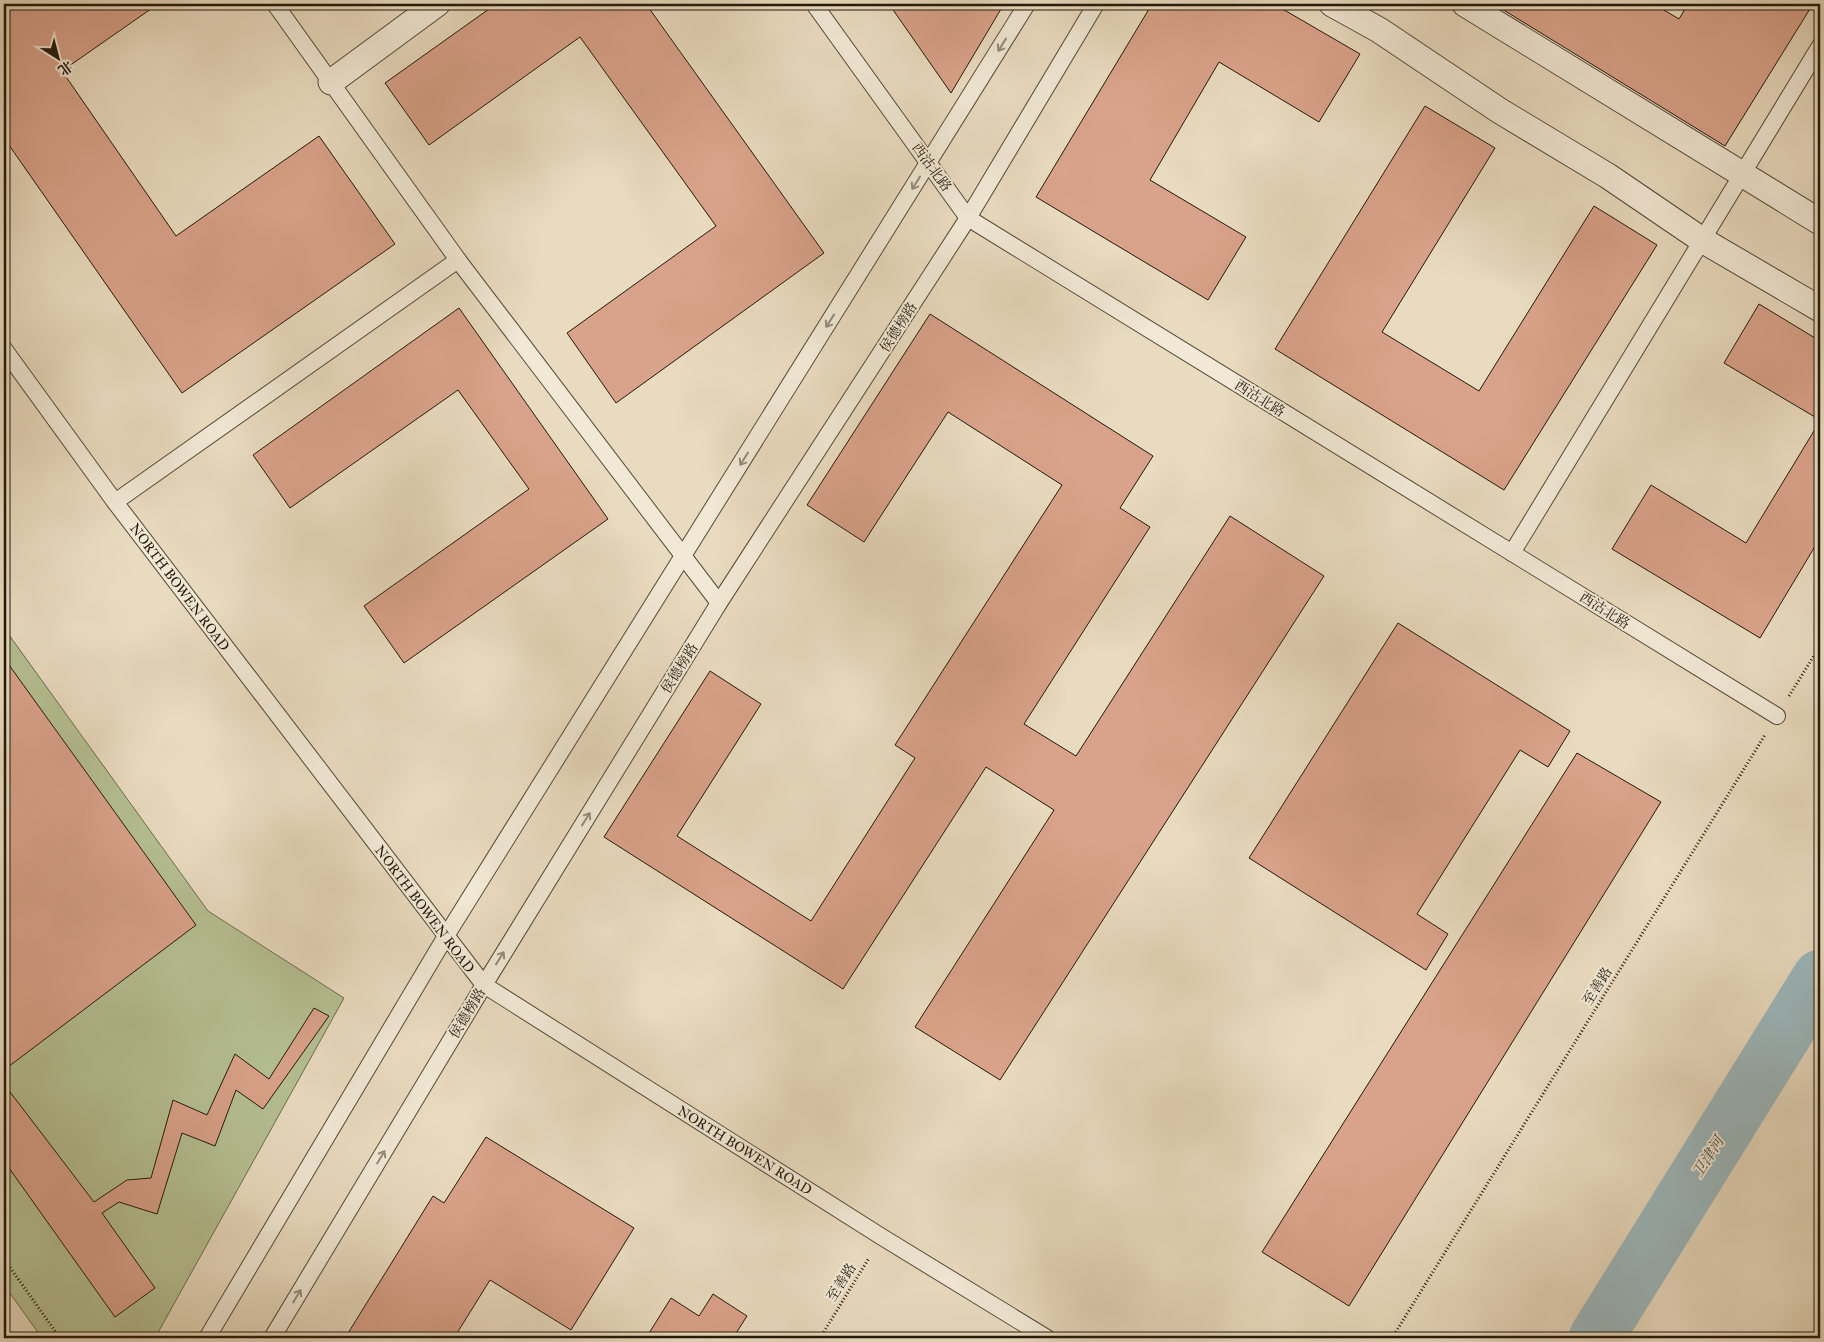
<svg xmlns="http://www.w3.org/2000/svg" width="1824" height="1342" viewBox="0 0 1824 1342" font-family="'IM FELL Great Primer','Noto Serif SC',serif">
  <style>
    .green { fill: #b5c093; stroke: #6c6c4f }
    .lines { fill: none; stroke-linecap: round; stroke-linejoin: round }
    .river { stroke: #9cb8bd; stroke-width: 55 }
    .building { fill: #d9a28a; stroke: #23190b }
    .service-casing { stroke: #544a38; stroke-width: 18 }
    .pedestrian-casing { stroke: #544a38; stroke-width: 27 }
    .path { stroke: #23190b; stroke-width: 3; stroke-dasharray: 1 2.5; stroke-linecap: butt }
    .service { stroke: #f1e8d5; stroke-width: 16 }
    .pedestrian { stroke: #f1e8d5; stroke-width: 25 }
    .oneway { stroke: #948b7a }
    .labels { text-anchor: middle; stroke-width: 4; stroke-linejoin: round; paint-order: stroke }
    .street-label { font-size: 14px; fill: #23190b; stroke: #f1e8d5 }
    .water-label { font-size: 15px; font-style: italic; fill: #4d5149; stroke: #f1e8d5 }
  </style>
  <rect width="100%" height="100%" fill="#e9dbbf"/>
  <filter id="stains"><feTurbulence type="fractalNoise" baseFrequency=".004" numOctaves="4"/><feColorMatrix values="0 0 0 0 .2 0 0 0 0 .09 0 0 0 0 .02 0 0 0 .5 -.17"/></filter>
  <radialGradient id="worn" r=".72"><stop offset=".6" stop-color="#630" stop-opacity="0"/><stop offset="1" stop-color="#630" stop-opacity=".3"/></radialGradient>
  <!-- green -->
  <polygon class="green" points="4,628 208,911 344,998 155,1338 42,1338 4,1285"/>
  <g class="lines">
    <!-- river -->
    <polyline class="river" points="1596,1338 1820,977"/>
  </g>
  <!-- building -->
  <g class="building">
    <polygon points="4,4 158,4 62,71 176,236 319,136 395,244 182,393 4,138"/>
    <polygon points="496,4 646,4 824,253 616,403 567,333 716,226 580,37 429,145 385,83"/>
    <polygon points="889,4 1004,4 951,93"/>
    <polygon points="1152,4 1274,4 1360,54 1319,122 1219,62 1150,180 1246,237 1208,300 1036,197"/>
    <polygon points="1499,4 1654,4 1679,19 1688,4 1813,4 1725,146 1497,6"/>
    <polygon points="1425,106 1495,148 1382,332 1479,391 1594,206 1657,245 1504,490 1275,349"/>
    <polygon points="1759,304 1820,341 1820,420 1724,363"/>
    <polygon points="459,308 608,519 404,663 364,606 529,489 458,390 290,508 253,455"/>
    <polygon points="930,314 1153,456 1120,508 1150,527 1024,724 1076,756 1230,516 1324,576 1000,1080 915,1027 1054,810 986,767 843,989 604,837 710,671 761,704 677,836 811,921 915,758 895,745 1062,485 948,412 864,542 807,505"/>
    <polygon points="1820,421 1820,538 1760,638 1612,549 1651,485 1746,543"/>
    <polygon points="1398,623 1570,731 1548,767 1520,750 1417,914 1448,934 1426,970 1249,858"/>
    <polygon points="4,658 196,925 4,1070"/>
    <polygon points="1577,753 1661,802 1349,1306 1262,1252"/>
    <polygon points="314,1008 329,1016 263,1109 236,1090 215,1146 182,1133 157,1214 119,1202 102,1213 155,1288 115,1317 4,1161 4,1084 94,1202 127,1180 151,1178 173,1100 207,1115 235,1054 269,1079"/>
    <polygon points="486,1137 634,1228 571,1330 490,1280 454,1338 345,1338 433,1196 444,1203"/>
    <polygon points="713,1294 747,1316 733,1338 646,1338 671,1298 699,1316"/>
  </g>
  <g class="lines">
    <defs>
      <g id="service">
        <polyline points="275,4 458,260 719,603"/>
        <polyline points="814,4 968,218 1777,716"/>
        <polyline points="4,349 115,502 484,985 882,1237 1047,1338"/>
        <polyline points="115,502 458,260"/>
        <polyline points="1512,553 1820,46"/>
        <polyline points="207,1338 446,936 1027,4"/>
        <polyline points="272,1338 484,985 719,603 968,218 1096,4"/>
      </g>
      <g id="pedestrian">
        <polyline points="1332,4 1379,30 1500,111 1608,176 1702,240 1820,309"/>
        <polyline points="1465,4 1820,222"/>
        <polyline points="331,82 437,4"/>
      </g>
    </defs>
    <!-- service casing -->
    <use href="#service" class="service-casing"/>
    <!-- pedestrian casing -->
    <use href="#pedestrian" class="pedestrian-casing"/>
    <!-- path -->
    <g class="path">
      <polyline points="1789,696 1820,646"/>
      <polyline points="4,1259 60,1338"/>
      <polyline points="820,1338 869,1258"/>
      <polyline points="1392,1338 1765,735"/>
    </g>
    <!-- service -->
    <use href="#service" class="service"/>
    <!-- pedestrian -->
    <use href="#pedestrian" class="pedestrian"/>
  </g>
  <!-- one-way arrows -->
  <defs><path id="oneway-shaft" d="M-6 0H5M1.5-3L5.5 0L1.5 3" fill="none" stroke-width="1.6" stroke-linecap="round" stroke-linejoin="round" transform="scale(1.25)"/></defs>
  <g class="oneway">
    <use href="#oneway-shaft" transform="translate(1002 45) rotate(122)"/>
    <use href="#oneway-shaft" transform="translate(916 183) rotate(122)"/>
    <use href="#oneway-shaft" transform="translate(830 321) rotate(122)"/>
    <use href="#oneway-shaft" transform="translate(744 459) rotate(122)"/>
    <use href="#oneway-shaft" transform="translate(586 819) rotate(-58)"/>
    <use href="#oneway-shaft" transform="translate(500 958) rotate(-58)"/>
    <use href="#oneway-shaft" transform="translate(381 1157) rotate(-59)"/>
    <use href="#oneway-shaft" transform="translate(297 1296) rotate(-59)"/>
  </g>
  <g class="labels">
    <!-- street labels -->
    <g class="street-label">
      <text transform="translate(932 167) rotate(54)" y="5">西沽北路</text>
      <text transform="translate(898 327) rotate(-57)" y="5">侯德榜路</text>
      <text transform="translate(1260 398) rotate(32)" y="5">西沽北路</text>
      <text transform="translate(180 587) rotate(53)" y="5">NORTH BOWEN ROAD</text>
      <text transform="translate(1605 610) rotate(32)" y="5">西沽北路</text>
      <text transform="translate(679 668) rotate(-58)" y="5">侯德榜路</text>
      <text transform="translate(425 909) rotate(53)" y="5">NORTH BOWEN ROAD</text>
      <text transform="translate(1597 986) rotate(-58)" y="5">至善路</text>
      <text transform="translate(467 1013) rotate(-59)" y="5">侯德榜路</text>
      <text transform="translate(745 1150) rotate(32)" y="5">NORTH BOWEN ROAD</text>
      <text transform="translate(841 1282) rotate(-58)" y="5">至善路</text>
    </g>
    <!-- water labels -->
    <g class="water-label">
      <text transform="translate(1708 1157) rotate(-58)" y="5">卫津河</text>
    </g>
  </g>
  <!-- margin -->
  <rect width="1824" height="1342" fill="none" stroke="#e9dbbf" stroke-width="20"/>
  <rect x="5" y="5" width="1814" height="1332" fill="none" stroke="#23190b" stroke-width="2.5"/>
  <rect x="10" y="10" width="1804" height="1322" fill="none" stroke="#23190b"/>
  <!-- north arrow -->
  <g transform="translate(58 58) rotate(144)" stroke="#f1e8d5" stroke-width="4" paint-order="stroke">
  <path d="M0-4L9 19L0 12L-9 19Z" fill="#23190b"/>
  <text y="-8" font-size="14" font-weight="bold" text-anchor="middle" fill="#23190b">北</text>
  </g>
  <rect width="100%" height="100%" filter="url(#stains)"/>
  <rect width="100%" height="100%" fill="url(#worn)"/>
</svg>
